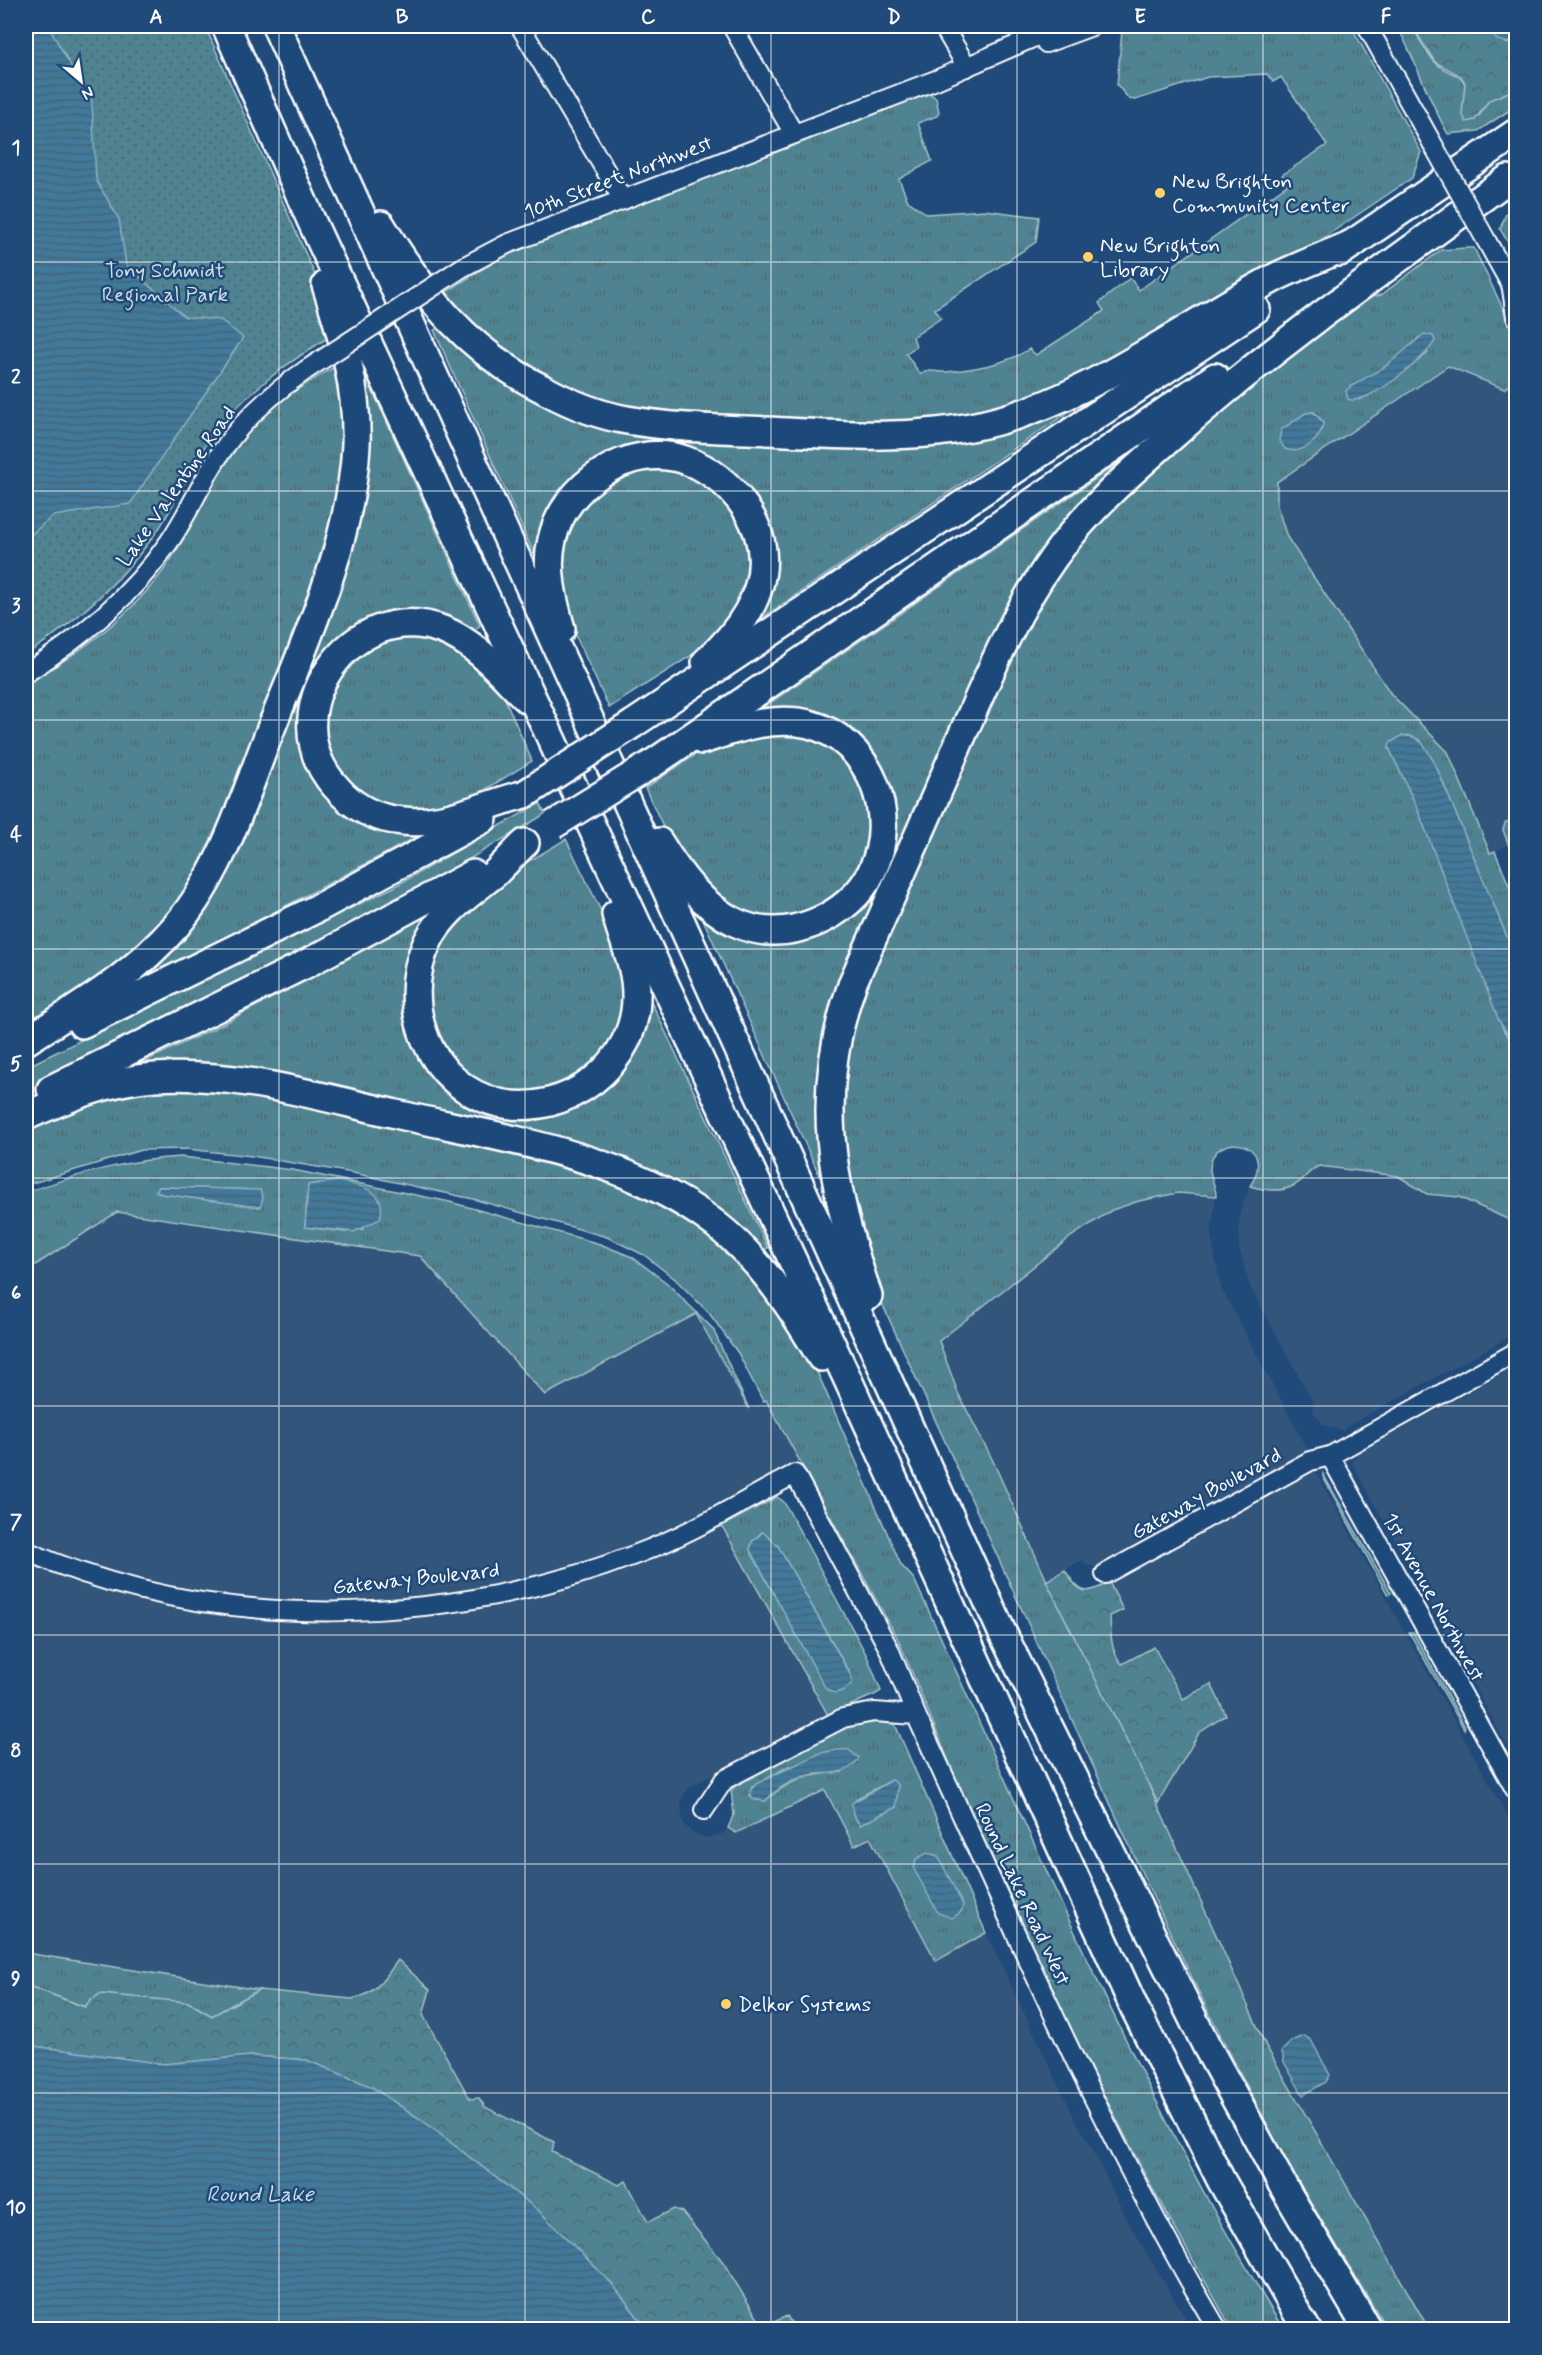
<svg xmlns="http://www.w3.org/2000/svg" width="1542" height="2355" viewBox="0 0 1542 2355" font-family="Mynerve,sans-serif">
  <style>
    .built { fill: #33547c }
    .grass { fill: url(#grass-tufts); stroke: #a7c1c8; stroke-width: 1.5; fill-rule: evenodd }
    .forest { fill: url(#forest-crowns); stroke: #a7c1c8; stroke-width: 1.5 }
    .park { fill: url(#park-dots); stroke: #a7c1c8; stroke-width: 1.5 }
    .water { fill: url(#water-rules); stroke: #8dafc3; stroke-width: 1.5 }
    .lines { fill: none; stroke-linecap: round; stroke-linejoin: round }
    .minor-casing { stroke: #fff; stroke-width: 22 }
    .highway-casing { stroke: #fff; stroke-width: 32 }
    .minor { stroke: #1f4a7a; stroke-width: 18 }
    .highway { stroke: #1f4a7a; stroke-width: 27 }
    .minor-bridge-casing { stroke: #fff; stroke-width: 22; stroke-linecap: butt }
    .highway-bridge-casing { stroke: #fff; stroke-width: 32; stroke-linecap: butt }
    .minor-bridge { stroke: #1f4a7a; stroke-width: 18 }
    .highway-bridge { stroke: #1f4a7a; stroke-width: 27 }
    .grid { fill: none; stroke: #fff; stroke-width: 1.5; stroke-opacity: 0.55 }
    .poi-dot { fill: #ffd166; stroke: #1f4a7a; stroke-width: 2 }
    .labels { text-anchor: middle; stroke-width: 5; stroke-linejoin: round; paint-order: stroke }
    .street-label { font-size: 21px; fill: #fff; stroke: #1f4a7a }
    .poi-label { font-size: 21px; fill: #fff; stroke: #1f4a7a; text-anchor: start }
    .park-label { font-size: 21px; fill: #d3e0e4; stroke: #1f4a7a }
    .water-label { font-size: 22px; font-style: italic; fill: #d0dee6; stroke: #1f4a7a }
    .neatline { fill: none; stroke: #fff; stroke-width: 2 }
    .grid-label { font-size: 20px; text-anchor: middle; font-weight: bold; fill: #fff }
  </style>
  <defs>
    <pattern id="grass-tufts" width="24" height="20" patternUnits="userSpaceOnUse" patternTransform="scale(1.5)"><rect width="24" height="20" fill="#4f8391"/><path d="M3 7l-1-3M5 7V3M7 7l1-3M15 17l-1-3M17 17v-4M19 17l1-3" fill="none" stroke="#4e6a72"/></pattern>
    <pattern id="forest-crowns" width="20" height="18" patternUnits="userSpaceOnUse" patternTransform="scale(1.5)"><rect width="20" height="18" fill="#4f8391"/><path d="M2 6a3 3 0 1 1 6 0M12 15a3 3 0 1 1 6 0" fill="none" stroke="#4e6a72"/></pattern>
    <pattern id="park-dots" width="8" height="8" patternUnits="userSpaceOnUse" patternTransform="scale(1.5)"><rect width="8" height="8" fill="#4f8391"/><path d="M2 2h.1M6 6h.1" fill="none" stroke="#4e6a72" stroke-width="1.8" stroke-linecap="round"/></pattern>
    <pattern id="water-rules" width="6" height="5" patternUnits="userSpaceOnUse" patternTransform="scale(1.5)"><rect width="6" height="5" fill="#41799b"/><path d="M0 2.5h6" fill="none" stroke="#466274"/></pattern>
  </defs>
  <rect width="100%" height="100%" fill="#1f4a7a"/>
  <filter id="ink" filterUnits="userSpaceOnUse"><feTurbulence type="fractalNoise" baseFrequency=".0167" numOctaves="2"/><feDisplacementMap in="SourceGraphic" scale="12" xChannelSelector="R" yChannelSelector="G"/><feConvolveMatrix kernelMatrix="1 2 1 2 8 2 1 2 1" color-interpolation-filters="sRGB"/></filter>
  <g filter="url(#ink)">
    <!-- built -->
    <g class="built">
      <polygon points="1448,366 1504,389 1516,382 1516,817 1507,821 1503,830 1509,845 1490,853 1448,752 1391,694 1287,537 1277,506 1277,482"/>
      <polygon points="1319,1166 1398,1176 1427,1194 1459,1197 1516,1223 1516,1333 1344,1428 1344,1431 1323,1425 1312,1410 1314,1404 1250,1287 1239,1248 1240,1211 1250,1186 1261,1190 1294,1186 1308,1172"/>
      <polygon points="1178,1193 1216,1196 1211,1235 1221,1288 1308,1451 1101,1568 1086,1565 1082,1560 1046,1581 992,1459 950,1377 939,1340 1072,1236 1112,1210 1139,1201"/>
      <polygon points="117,1212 420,1256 545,1395 697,1314 749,1409 766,1400 802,1461 722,1506 654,1537 595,1560 531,1578 460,1592 357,1601 247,1597 190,1589 114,1572 49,1552 26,1542 26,1271"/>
      <polygon points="1516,1366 1516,1762 1352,1463 1357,1454"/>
      <polygon points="1315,1471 1516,1831 1516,2329 1429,2329 1266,2046 1158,1803 1199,1733 1226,1715 1183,1700 1122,1664 1116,1658 1112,1643 1109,1582 1305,1473"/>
      <polygon points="722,1526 828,1715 690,1787 683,1796 681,1805 683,1822 690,1831 705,1838 722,1834 728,1828 736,1833 825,1790 854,1845 870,1838 936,1960 986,1933 1075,2119 1089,2142 1126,2218 1192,2329 795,2330 787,2316 763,2327 723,2262 682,2212 674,2209 648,2223 626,2181 619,2185 552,2151 554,2142 470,2099 427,2023 423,2015 424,2004 398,1960 376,1989 362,1997 352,1999 259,1990 26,1953 26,1561 81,1581 128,1594 229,1613 310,1620 389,1618 497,1604 548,1592 607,1575 651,1559"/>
    </g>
    <!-- grass -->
    <g class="grass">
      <path d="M1136,26H1351L1421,152L1412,178L1344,224L1283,265L1108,363L1027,401L923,428L666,415L596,400L523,367L440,296L501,257L929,93L936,98L939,112L937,116L918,123L932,161L899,179L908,201L927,214L985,210L1039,217L1036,242L935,309L941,318L913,337L916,346L906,354L920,374C931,368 936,373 947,372C973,369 1007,364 1029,349L1036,355L1104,311L1099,303L1130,278L1139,290L1287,185L1282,175L1327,145L1281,77L1273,82L1267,74L1208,77L1135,100L1129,99L1117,85L1122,31Z"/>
      <path d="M1397,26H1412C1418,37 1426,52 1435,62C1451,80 1471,68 1464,102L1479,116L1489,100L1516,89V106L1478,131L1448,134C1428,99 1416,61 1397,26Z"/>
      <path d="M1466,248H1474L1516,336V382L1504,389L1448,366L1277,482V506L1287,537L1391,694L1448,752L1490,853L1495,851L1516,903V959L1436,766L1420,740L1408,735L1389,748L1416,805L1504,1031L1516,1046V1223L1459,1197L1427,1194L1398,1176L1319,1166C1308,1170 1303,1182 1293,1186C1279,1193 1263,1190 1250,1186C1280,1139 1211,1130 1210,1168C1210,1178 1216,1186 1216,1196L1178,1193L1139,1201L1112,1210L1072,1236L939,1341L958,1393L992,1459L1051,1590L1141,1768L1266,2046L1429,2329H1387L1288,2165L1207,2009L1146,1882L864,1264L840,1171L846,1026L1014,633L1070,545L1237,391L1371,297L1381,295L1441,250ZM1418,338L1428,353L1390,382L1359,400L1386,366L1410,348ZM1314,412L1323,422C1322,437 1311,444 1298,450L1281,430L1306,413Z"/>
      <polygon points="447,324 548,397 846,441 1115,381 751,625 760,601 733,482 615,459 537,561 434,330"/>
      <path d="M344,361L349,478L249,778L175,923L26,1035V684C79,653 132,616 168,564C200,517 217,462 258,421C282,396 314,380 344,361Z"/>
      <polygon points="362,368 480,626 467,633 422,619 326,664 322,778 424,833 130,988 163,953 340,566"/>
      <polygon points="1132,454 1053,551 847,982 827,1192 702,917 712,911 763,936 876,876 872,765 765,715 763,708"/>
      <polygon points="650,464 710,481 751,535 749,596 714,641 609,708 563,608 559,543 587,492"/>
      <polygon points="441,637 498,683 532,761 465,802 394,814 346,786 323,741 328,689 338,670 382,638"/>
      <polygon points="745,733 813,733 857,766 875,822 854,885 796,921 734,914 680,862 645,788 706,748"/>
      <path d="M540,803L545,814C377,917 202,1005 26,1092V1067L394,887Z"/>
      <polygon points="1516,817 1516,864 1503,830 1505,823"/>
      <polygon points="566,839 623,956 629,993 609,1057 545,1097 485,1090 432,1042 426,961 486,887"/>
      <polygon points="440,909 415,957 451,1084 574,1100 642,1002 650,999 768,1248 755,1255 592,1155 123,1072 221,1025"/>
      <path d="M193,1081L602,1171L719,1236L805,1344L901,1565L914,1579C1010,1787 1099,1999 1208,2200C1232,2244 1258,2287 1283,2329H1232L1150,2184L1075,2038L957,1781L899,1641L766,1400L763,1401L738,1353L709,1313L675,1279L644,1255L607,1237L473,1199L353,1173L252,1156L186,1149L141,1150L26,1185V1121L94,1095Z"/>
      <path d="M182,1157L293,1170L450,1202L600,1244L632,1257L667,1283L713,1329L749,1409L696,1314L545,1395L420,1256L117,1212L26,1271V1192C77,1175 128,1159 182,1157ZM337,1181L364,1229L345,1232L305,1227L308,1185ZM159,1187L260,1190V1207L162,1194L156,1191Z"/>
      <polygon points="1323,1474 1391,1593 1388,1595 1323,1477"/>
      <path d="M777,1497L784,1502L867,1656L881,1691L876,1694L828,1715L722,1526ZM762,1532L778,1546L851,1675L852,1683L831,1692L826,1688L750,1550L752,1542Z"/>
      <polygon points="1409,1632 1413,1632 1465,1727 1464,1729"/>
      <path d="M891,1715L986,1933L936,1961L870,1838L854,1846L825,1790L736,1833L728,1828L734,1814L731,1791L737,1784L848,1725ZM789,1766L843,1772C811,1774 789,1779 765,1801L752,1799L750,1795L752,1787ZM892,1780L898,1785L896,1807L860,1825L853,1814L856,1799Z"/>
      <polygon points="26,1953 259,1990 212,2016 188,2002 91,1999 85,2007 26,1985"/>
    </g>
    <!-- forest -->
    <g class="forest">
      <polygon points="1412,26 1497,26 1495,29 1506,43 1516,44 1516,89 1489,100 1475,120 1466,122 1462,113 1465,83 1461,76 1435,62"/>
      <path d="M1065,1570C1079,1593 1085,1597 1109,1582L1123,1610L1110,1616C1111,1633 1110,1651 1122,1664L1154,1647L1183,1699L1211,1684L1226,1715L1199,1733L1158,1803L1046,1581Z"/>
      <path d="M398,1960L430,1990L423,2015L470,2099L479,2098L485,2107L554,2142L552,2152L619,2185L626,2181L648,2222L674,2209L682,2212L723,2262L763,2327L787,2316L795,2329H647L612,2284L539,2211L423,2121L370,2086L306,2060L252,2056L164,2064L26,2045V1985L85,2007L92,1999L100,1994L188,2002L212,2016L259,1990L352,1999C375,1995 385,1978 398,1960Z"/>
    </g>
    <!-- park -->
    <g class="park">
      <path d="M26,26H205L323,293L337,332C290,361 246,391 212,436C191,464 179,498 160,527C124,580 78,620 26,655Z"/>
      <polygon points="1516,200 1516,256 1500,229 1509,206"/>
    </g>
    <!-- water -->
    <g class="water">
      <polygon points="26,26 48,26 92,102 96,180 119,219 126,265 185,317 221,320 243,338 130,504 53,516 26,539"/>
      <polygon points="1497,26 1516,26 1516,44 1497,40 1494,35"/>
      <path d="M1424,334L1433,336L1435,340C1429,357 1364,408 1348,399L1346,391L1350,387L1386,366Z"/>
      <path d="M1313,412L1323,422C1322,439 1302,456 1285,449L1279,440L1281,430L1306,413Z"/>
      <path d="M1401,736C1422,734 1427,750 1436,766L1516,959V1046L1499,1021L1416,805L1389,748L1390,743Z"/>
      <path d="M337,1181C358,1185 389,1189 380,1219L354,1232L305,1227L308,1185Z"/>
      <polygon points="159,1187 260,1190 263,1198 260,1207 162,1194 156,1191"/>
      <polygon points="763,1532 778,1546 851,1676 852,1683 845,1690 835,1693 826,1689 750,1550 752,1542"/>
      <path d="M838,1750H849L859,1758C847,1779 822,1770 802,1777C787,1782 776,1790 765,1801L752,1799L750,1791L756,1784L820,1753Z"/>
      <polygon points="892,1780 898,1785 896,1807 860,1825 853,1814 852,1803"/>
      <polygon points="927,1853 938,1856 963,1905 961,1912 952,1918 938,1913 914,1869 916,1859"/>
      <polygon points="1304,2036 1311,2040 1330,2075 1326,2082 1303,2095 1284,2062 1282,2051 1292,2041"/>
      <polygon points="26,2045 164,2064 252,2056 306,2060 370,2086 423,2121 539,2211 612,2284 647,2329 26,2329"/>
    </g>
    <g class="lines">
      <defs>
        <g id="minor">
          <polyline points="520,26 623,200"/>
          <polyline points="732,26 794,134"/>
          <polyline points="943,26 967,67"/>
          <polyline points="1367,26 1432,143"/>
          <polyline points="1046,43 1092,26"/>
          <polyline points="1486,240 1516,294"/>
          <polyline points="463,267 507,244 936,80 1060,26"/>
          <polyline points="1512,289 1516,317"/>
          <path d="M26,673C82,637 131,597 169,542C189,513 202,480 222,451C244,418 274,392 306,370"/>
          <polyline points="1330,1456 1516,1791"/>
          <path d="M26,1551C215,1634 446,1628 637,1554C693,1533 743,1501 795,1474L889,1649L916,1715C1012,1923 1101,2133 1218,2330"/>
          <polyline points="1105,1574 1310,1461 1330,1456 1516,1352"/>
          <polyline points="704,1810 724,1780 843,1718 874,1712 916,1715"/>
        </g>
        <g id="highway">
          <polyline points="226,26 311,220 848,1380 1135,2009 1221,2180 1307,2330"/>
          <polyline points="276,26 1002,1632 1206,2045 1282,2184 1368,2330"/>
          <path d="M381,225C425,297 467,351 545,390C571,404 598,415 627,420C679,429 734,429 787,432C868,437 949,440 1026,412C1116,380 1194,320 1278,276C1303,264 1329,254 1354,243"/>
          <polyline points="1340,252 1516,133"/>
          <path d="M561,629C553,601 545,569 552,540C564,485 630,441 685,460C711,469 730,485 745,507C784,565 752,620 706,662"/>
          <polyline points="633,724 1256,309"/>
          <polyline points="655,762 1215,377"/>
          <path d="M525,794C485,804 446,826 403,821C376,819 353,807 336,787C269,714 352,595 443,630C477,643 502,675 527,699"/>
          <path d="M659,842C678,873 702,907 737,923C784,946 851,917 872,871C899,816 871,740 809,724C772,715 736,729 702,740"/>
          <path d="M525,843C514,853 504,865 493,875C468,895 441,913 427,943C398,1005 429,1087 499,1103C566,1118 638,1064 636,994C636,966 623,941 616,914"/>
          <polyline points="82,1024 318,908 483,819"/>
          <path d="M26,1041C80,1006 133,976 176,926C223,871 244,797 270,731C306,640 351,544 356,445C358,390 343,337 326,285"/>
          <polyline points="51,1089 302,966 473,874"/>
          <path d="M26,1116C67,1098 110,1080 155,1077C239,1072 316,1096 396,1114C500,1138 609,1152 700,1213C752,1247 790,1304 821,1357"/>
          <path d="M868,1296C831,1185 812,1096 853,982C888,904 923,826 957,747C986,682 1012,616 1054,557C1088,509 1132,471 1177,432C1281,340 1396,261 1508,179"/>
        </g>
      </defs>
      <!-- minor casing -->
      <use href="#minor" class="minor-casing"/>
      <!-- highway casing -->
      <use href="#highway" class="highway-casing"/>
      <!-- minor -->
      <use href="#minor" class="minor"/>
      <!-- highway -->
      <use href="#highway" class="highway"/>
      <defs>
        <g id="minor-bridge">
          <polyline points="1432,143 1486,240"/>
          <polyline points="306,370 463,267"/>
        </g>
        <g id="highway-bridge">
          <polyline points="525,794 633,724"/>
          <polyline points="553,825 655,762"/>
        </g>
      </defs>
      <!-- minor-bridge casing -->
      <use href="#minor-bridge" class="minor-bridge-casing"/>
      <!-- highway-bridge casing -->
      <use href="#highway-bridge" class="highway-bridge-casing"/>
      <!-- minor-bridge -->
      <use href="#minor-bridge" class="minor-bridge"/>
      <!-- highway-bridge -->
      <use href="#highway-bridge" class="highway-bridge"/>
    </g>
  </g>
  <!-- grid -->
  <path class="grid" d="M279,26V2330M525,26V2330M771,26V2330M1017,26V2330M1263,26V2330M26,262H1516M26,491H1516M26,720H1516M26,949H1516M26,1178H1516M26,1406H1516M26,1635H1516M26,1864H1516M26,2093H1516"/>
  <!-- markers -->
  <g class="poi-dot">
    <circle cx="1160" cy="193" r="6"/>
    <circle cx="1088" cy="257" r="6"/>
    <circle cx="726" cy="2004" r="6"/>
  </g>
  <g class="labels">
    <!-- street labels -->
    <g class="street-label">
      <text transform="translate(618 177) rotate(-21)" y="7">10th Street Northwest</text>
      <text transform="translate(176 486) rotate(-55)" y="7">Lake Valentine Road</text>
      <text transform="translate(1206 1493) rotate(-29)" y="7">Gateway Boulevard</text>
      <text transform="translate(416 1578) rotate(-6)" y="7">Gateway Boulevard</text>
      <text transform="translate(1434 1597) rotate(61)" y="7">1st Avenue Northwest</text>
      <text transform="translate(1023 1894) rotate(65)" y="7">Round Lake Road West</text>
    </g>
    <!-- poi labels -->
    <g class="poi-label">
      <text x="1172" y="188">New Brighton<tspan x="1172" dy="24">Community Center</tspan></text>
      <text x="1100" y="252">New Brighton<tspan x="1100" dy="24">Library</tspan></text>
      <text x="738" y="2011">Delkor Systems</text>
    </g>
    <!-- park labels -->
    <g class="park-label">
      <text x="165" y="277">Tony Schmidt<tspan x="165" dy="24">Regional Park</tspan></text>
    </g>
    <!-- water labels -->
    <g class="water-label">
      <text x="260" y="2201">Round Lake</text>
    </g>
  </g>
  <!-- margin -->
  <rect width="1542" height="2355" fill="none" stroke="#1f4a7a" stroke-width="66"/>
  <!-- north arrow -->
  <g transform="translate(81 81) rotate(151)" stroke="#1f4a7a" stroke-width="4.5" paint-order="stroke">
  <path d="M0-4.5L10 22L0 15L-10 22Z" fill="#ffffff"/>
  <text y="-9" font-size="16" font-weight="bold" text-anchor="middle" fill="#ffffff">N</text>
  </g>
  <rect x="33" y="33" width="1476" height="2289" class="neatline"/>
  <g class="grid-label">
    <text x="156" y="23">A</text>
    <text x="402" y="23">B</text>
    <text x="648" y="23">C</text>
    <text x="894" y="23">D</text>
    <text x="1140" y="23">E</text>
    <text x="1386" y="23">F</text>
    <text x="16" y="154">1</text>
    <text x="16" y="383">2</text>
    <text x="16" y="612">3</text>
    <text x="16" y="841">4</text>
    <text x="16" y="1070">5</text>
    <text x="16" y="1299">6</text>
    <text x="16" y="1528">7</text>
    <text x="16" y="1757">8</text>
    <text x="16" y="1985">9</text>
    <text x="16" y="2214">10</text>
  </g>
</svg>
